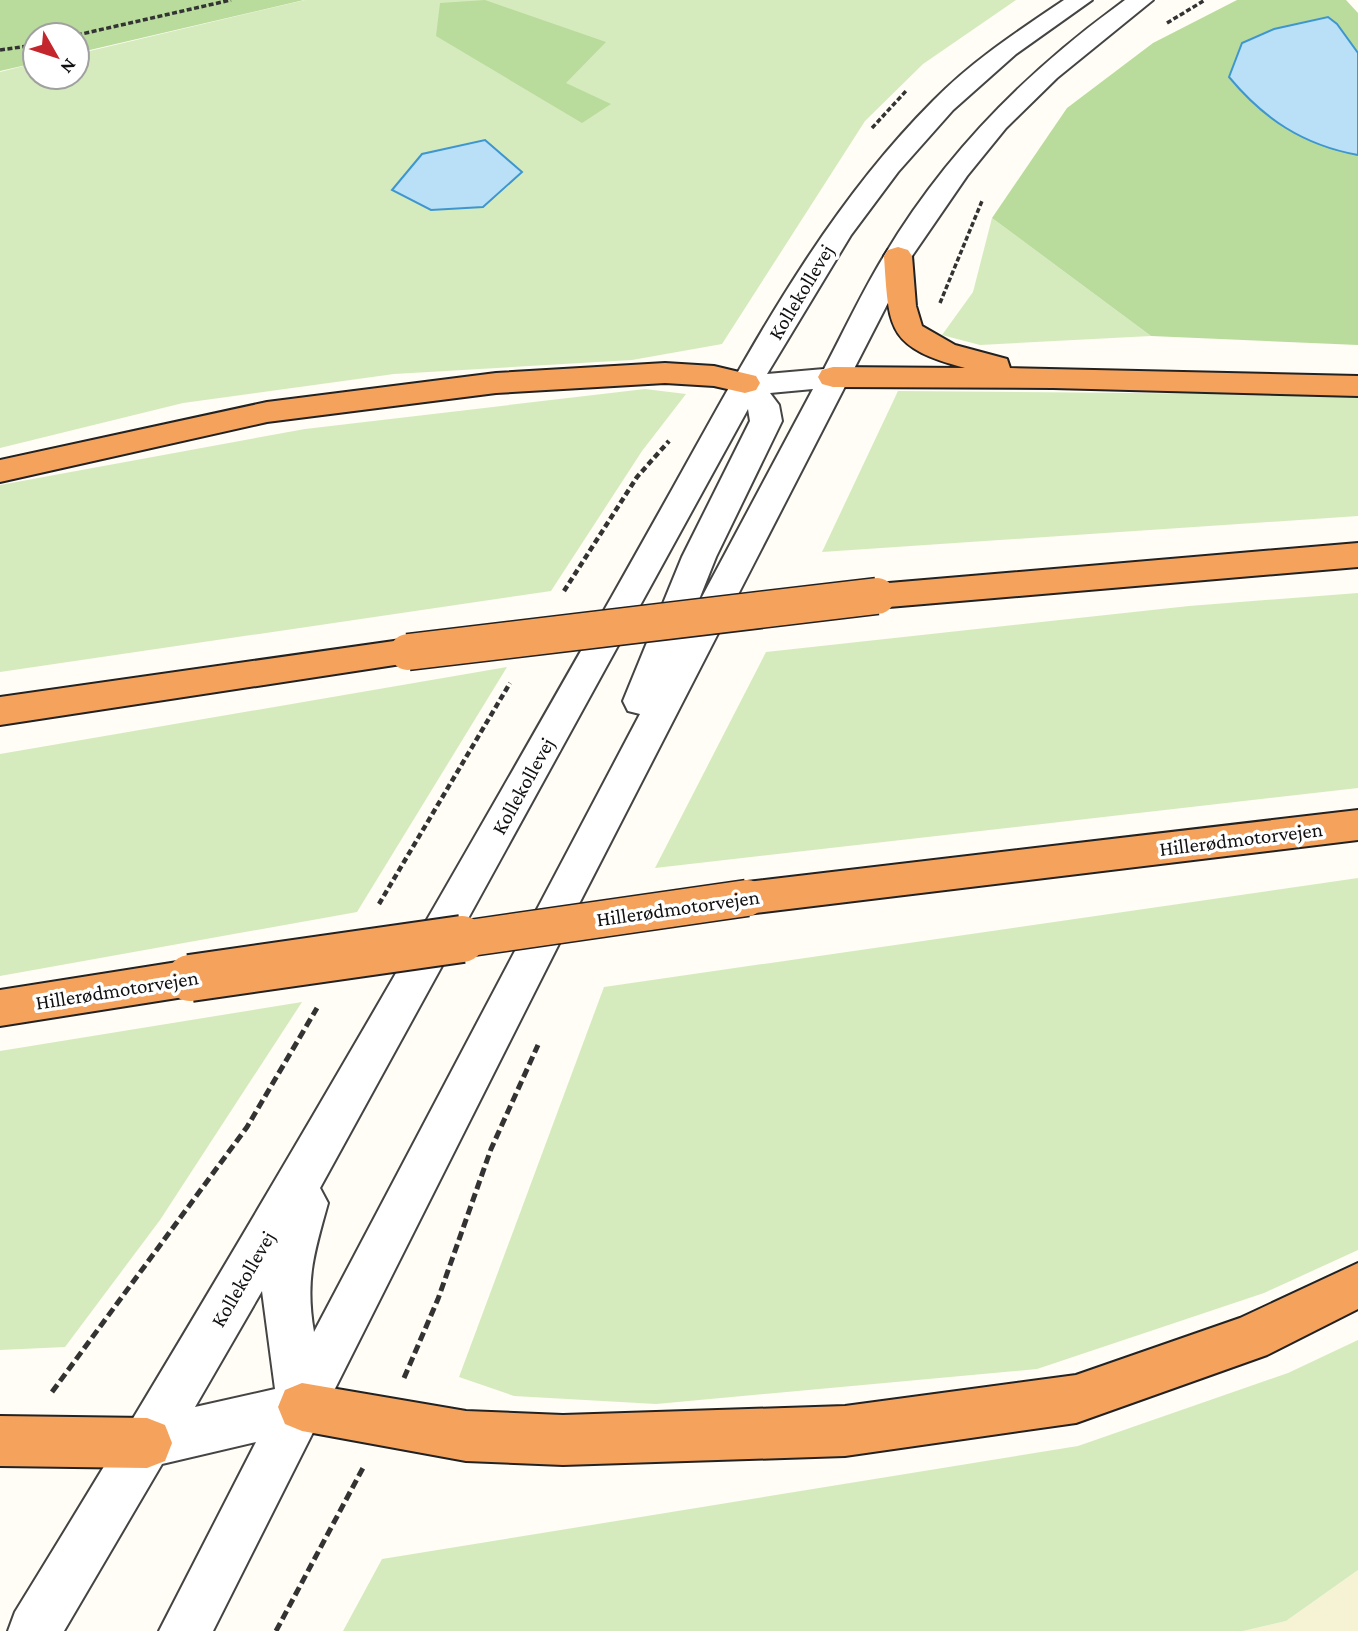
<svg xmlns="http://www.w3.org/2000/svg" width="1358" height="1631" viewBox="0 0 1358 1631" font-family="'Crimson Pro',serif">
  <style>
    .farmland { fill: #f6f3d4 }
    .green { fill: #d5ebbd }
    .forest { fill: #b9dc9c }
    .water { fill: #b9e0f7; stroke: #3f96cf; stroke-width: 2 }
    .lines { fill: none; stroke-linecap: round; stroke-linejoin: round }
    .minor-casing { stroke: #444; stroke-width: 4 }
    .highway-casing { stroke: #222; stroke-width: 4 }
    .path-far2 { stroke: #333; stroke-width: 3.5; stroke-dasharray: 5 2.5; stroke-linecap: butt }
    .path-far1 { stroke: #333; stroke-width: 4.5; stroke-dasharray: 6 3.5; stroke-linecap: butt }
    .path { stroke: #333; stroke-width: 5; stroke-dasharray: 9 4.5; stroke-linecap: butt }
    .minor { fill: #fff; fill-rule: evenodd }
    .highway { fill: #f5a25d; fill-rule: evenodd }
    .highway-bridge-far1-casing { stroke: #222; stroke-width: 39; stroke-linecap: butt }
    .highway-bridge-casing { stroke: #222; stroke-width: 50; stroke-linecap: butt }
    .highway-bridge-far1 { stroke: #f5a25d; stroke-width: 36 }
    .highway-bridge { stroke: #f5a25d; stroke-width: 46 }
    .labels { text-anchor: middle; stroke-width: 7; stroke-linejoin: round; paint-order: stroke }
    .street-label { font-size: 21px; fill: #111; stroke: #fff }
  </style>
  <rect width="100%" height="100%" fill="#fffdf5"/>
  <!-- farmland -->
  <polygon class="farmland" points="1358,1570 1358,1631 1243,1631 1286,1621"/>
  <!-- green -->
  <g class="green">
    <polygon points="305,0 1016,0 923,64 865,121 722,344 632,360 394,374 183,403 0,448 0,72 35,63 35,77 77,77 77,54"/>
    <polygon points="992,218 1151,336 980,345 942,335 973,292"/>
    <polygon points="645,389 686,394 642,451 551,591 0,672 0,485 305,429"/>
    <polygon points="898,391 1358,395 1358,516 822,552"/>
    <polygon points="1358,593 1358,788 655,868 766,652 1189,606"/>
    <polygon points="507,667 357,912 0,976 0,754"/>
    <polygon points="1358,878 1358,1250 1264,1293 1037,1369 656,1404 514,1396 459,1377 604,987"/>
    <polygon points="302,1002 160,1220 65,1347 0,1350 0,1051"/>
    <polygon points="1358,1340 1358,1570 1286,1621 1243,1631 343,1631 382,1559 1078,1446 1288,1373"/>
  </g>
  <!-- forest -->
  <g class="forest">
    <polygon points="0,0 304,0 77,53 77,35 35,35 35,63 0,71"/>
    <polygon points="485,0 606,42 566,83 611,104 582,123 436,36 440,3"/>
    <polygon points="1237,0 1346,0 1358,13 1358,345 1151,336 992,218 1067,108 1153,43"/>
  </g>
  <!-- water -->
  <g class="water">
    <path d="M1328,17L1337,24L1358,53V155C1303,145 1264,119 1229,77L1242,43L1274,29Z"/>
    <polygon points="485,140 522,172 483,207 431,210 392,190 422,154"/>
  </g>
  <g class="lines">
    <defs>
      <path id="minor" d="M1064,0H1092L1016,54L953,110L898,172L851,235L767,374L824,369C844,331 862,292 884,256C943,157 1021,77 1113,9L1125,0H1153L1057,78L1006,128L967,176L912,256L581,900L213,1631H159L256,1442L162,1464L64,1631H8L15,1612C182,1341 343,1067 501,791C559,690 617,588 674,486C749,352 822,212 933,101C972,61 1018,31 1064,0ZM813,389L694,612L716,557L782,421L779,405L770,393ZM748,409L750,421L682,557L623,701L628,711L640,714L314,1332C305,1280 314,1253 328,1203L320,1188ZM262,1291L275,1389L195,1407Z"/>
      <g id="highway">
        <path d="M898,247L908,250L912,256L916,306L922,326L955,345L1007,359L1010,368L1358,376V396L1053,388L833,387L822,384L818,377L822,370L833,367L965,368C887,347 889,330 884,256L888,250Z"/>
        <polygon points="665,363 714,366 756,376 760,383 756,390 745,393 714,386 665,383 496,393 267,422 0,482 0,460 267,402 496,373"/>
        <polygon points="1358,543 1358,567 877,608 865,605 860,596 865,587 877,584"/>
        <polygon points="408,639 421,643 426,652 421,661 0,725 0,697"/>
        <polygon points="1358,810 1358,840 747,914 733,910 727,898 733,886 747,882"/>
        <polygon points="190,960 205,966 211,978 205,990 190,996 0,1026 0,990"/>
        <polygon points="1358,1263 1358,1309 1267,1355 1076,1423 845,1456 563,1465 466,1461 302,1431 285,1424 278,1407 285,1390 302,1383 466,1411 563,1415 845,1406 1076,1375 1240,1318"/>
        <polygon points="0,1416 147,1418 165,1425 172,1443 165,1461 147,1468 0,1466"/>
      </g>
    </defs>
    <!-- minor casing -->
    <use href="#minor" class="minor-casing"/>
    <!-- highway casing -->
    <use href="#highway" class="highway-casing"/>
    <!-- path-far2 -->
    <g class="path-far2">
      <polyline points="1167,23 1205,0"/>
      <polyline points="77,35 231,0"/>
      <polyline points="0,50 35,45"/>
      <polyline points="872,128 906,91"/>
      <polyline points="940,303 982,201"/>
    </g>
    <!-- path-far1 -->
    <g class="path-far1">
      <polyline points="564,591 637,477 669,441"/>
      <polyline points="379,904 510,683"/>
    </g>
    <!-- path -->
    <g class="path">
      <polyline points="404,1378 438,1299 491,1149 538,1045"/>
      <polyline points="52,1392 247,1127 317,1008"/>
      <polyline points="276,1631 364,1466"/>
    </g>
    <!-- minor -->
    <use href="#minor" class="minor"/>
    <!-- highway -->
    <use href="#highway" class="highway"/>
    <defs>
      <g id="highway-bridge-far1">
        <polyline points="408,652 877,596"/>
        <polyline points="449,941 747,898"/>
      </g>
      <polyline id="highway-bridge" points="190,978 462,939"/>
    </defs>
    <!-- highway-bridge-far1 casing -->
    <use href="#highway-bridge-far1" class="highway-bridge-far1-casing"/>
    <!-- highway-bridge casing -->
    <use href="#highway-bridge" class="highway-bridge-casing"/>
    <!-- highway-bridge-far1 -->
    <use href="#highway-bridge-far1" class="highway-bridge-far1"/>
    <!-- highway-bridge -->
    <use href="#highway-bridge" class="highway-bridge"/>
  </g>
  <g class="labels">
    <!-- street labels -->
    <g class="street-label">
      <text transform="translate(801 292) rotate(-59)" y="7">Kollekollevej</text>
      <text transform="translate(523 786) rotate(-61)" y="7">Kollekollevej</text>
      <text transform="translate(1241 839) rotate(-7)" y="7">Hillerødmotorvejen</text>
      <text transform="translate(678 908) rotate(-8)" y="7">Hillerødmotorvejen</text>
      <text transform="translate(117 990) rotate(-9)" y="7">Hillerødmotorvejen</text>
      <text transform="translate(243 1279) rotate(-60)" y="7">Kollekollevej</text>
    </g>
  </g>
  <!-- north arrow -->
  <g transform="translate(56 56) rotate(129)"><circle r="33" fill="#ffffff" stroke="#a0a0a0" stroke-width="2"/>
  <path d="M0-5L12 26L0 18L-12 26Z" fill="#c4262e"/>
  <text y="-10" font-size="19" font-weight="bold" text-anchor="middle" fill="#111111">N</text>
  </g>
</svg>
